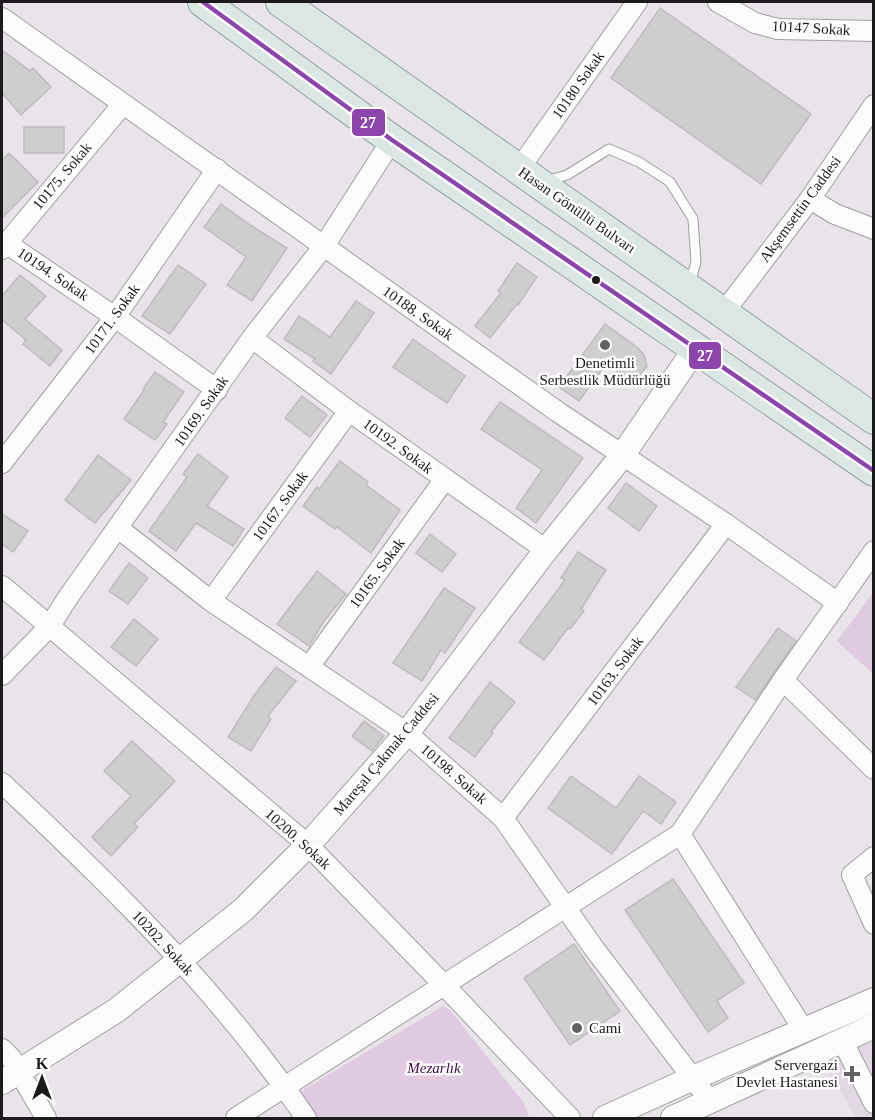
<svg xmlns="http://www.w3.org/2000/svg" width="875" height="1120" viewBox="0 0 875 1120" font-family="Georgia,serif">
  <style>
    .built { fill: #e2d8e3 }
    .green { fill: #dfcae2 }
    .building { fill: #d0cdd0; stroke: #bebbbf; stroke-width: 1.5 }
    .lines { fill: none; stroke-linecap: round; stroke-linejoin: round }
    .service-casing { stroke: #a19ea1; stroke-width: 11 }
    .minor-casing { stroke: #a19ea1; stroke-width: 22 }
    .tertiary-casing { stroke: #a19ea1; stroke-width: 26 }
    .primary-casing { stroke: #92a2a0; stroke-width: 32 }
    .service { stroke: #fcfbfc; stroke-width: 9 }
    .minor { stroke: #fcfbfc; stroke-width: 20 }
    .tertiary { stroke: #fcfbfc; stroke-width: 24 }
    .primary { stroke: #dbe7e4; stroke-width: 30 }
    .bus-1-casing { stroke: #fff; stroke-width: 9 }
    .bus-1 { stroke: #8e44ad; stroke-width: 4.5 }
    .bus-dot { fill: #1d1a1e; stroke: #fff; stroke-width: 2 }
    .poi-dot { fill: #646165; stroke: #fff; stroke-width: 2 }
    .labels { text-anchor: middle; stroke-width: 5; stroke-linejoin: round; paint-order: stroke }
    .street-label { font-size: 15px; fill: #1d1a1e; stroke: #fff }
    .poi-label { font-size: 15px; fill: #1d1a1e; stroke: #fff }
    .park-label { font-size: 15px; font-style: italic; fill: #44054f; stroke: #fff }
    .line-badge { stroke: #fff; stroke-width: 2 }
    .badge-label { font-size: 16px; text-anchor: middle; font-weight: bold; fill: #fff }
  </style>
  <rect width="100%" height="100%" fill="#e9e4e9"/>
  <!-- built -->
  <polygon class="built" points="873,1041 873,1118 857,1118 822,1061"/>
  <!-- green -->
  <g class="green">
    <polygon points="873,593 873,674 837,641"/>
    <polygon points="443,1006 450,1010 524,1103 529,1118 318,1118 301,1097 303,1090"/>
  </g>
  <!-- building -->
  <g class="building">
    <polygon points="660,8 811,114 761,184 611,78"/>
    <polygon points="2,50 30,71 33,68 51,87 21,115 2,93"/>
    <rect x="24" y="127" width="40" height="26"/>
    <polygon points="9,153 38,182 2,218 2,160"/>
    <polygon points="221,204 250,225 287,248 252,301 227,285 246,257 204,227"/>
    <polygon points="517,263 537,277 518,305 517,304 490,338 475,326 501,293 498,291"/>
    <polygon points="178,265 206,284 170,334 142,316"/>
    <polygon points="20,275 46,296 25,319 62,350 50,366 23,344 26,340 2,320 2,296"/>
    <polygon points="356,301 374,313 331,374 313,361 315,359 284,339 299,316 330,337"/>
    <polygon points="605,324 638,348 644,355 647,366 634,383 606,364 579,401 559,387"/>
    <polygon points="413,339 465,376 447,403 393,367"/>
    <polygon points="155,372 184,392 163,422 167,424 155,440 124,419 144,390 143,389"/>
    <polygon points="302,396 327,415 310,437 285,418"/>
    <polygon points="500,402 583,458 536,523 516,508 542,470 481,429"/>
    <polygon points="198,454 228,477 207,506 244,529 233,546 196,523 176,551 149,531 187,477 183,474"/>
    <polygon points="98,455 131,480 95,523 65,500"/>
    <polygon points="340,461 368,482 366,485 400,510 371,553 337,527 335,529 303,506 317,487 319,489"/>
    <polygon points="626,483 657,506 639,531 608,508"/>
    <polygon points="2,514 28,531 13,552 2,544"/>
    <polygon points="430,534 456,554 442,572 416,553"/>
    <polygon points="578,552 606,570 581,609 584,611 570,629 568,628 544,660 519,642 565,580 561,578"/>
    <polygon points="129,563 148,578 128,604 109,591"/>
    <polygon points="317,571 346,594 324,621 309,646 277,624"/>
    <polygon points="444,588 475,608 445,653 441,650 422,681 393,663"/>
    <polygon points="134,619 158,639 136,666 111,647"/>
    <polygon points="778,628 796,641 755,700 736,687"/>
    <polygon points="276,667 296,681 268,716 271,719 251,751 228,737 255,694"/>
    <polygon points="490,682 515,702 491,732 493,733 475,757 449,738"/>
    <polygon points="364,721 384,736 372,751 352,736"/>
    <polygon points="132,741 175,781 134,824 138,827 111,856 92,837 131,796 104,771"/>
    <polygon points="571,776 616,808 639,776 676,802 661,824 643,811 612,854 548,808"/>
    <polygon points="673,879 744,983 717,1001 728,1018 708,1032 625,910"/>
    <polygon points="574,944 620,1011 570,1045 524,978"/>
  </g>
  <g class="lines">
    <defs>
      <polyline id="service" points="545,181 567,175 609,149 639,162 670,182 693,219 696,262 690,283"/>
      <g id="minor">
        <polyline points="718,2 755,23 778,29 874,31"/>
        <polyline points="2,18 558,412 726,524 838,603"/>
        <polyline points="519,169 637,2"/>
        <polyline points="810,199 835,214 874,229"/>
        <polyline points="6,243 115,317 217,390"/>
        <polyline points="2,249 123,104"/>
        <polyline points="724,312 810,199 874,105"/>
        <polyline points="252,338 349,411 546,550"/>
        <polyline points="2,463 115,317 217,169"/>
        <polyline points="118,528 211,601 407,733 503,818 593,947 710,1101"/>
        <polyline points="2,586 308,845 444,985 570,1118"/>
        <polyline points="211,601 349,411"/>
        <polyline points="309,667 445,479"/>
        <polyline points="2,675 49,627 69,596 252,338 324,246 392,140"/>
        <polyline points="783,680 874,769"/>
        <path d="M2,783C112,886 221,993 306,1118"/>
        <polyline points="503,818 726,524"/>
        <polyline points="680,834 803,1029"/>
        <polyline points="874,857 852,875 874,924"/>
        <polyline points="842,1040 874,1103"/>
        <polyline points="2,1049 11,1058 46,1118"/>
        <polyline points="236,1118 680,834 783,680 874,551"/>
      </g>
      <g id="tertiary">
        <polyline points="2,1082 117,1010 243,910 308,845 407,733 546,550 622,456 695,349"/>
        <polyline points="605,1118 693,1078 874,1000"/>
        <polyline points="673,1118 874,1026"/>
      </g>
      <g id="primary">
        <polyline points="203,2 392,140 874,471"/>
        <polyline points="281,2 874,419"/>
      </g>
    </defs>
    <!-- service casing -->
    <use href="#service" class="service-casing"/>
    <!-- minor casing -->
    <use href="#minor" class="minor-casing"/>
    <!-- tertiary casing -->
    <use href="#tertiary" class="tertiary-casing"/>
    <!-- primary casing -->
    <use href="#primary" class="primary-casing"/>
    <!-- service -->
    <use href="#service" class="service"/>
    <!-- minor -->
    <use href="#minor" class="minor"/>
    <!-- tertiary -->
    <use href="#tertiary" class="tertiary"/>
    <!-- primary -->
    <use href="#primary" class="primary"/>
    <defs>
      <polyline id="bus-1" points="203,2 392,140 874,471"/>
    </defs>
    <!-- bus-1 casing -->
    <use href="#bus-1" class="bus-1-casing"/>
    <!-- bus-1 -->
    <use href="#bus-1" class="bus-1"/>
  </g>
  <!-- markers -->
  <circle class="bus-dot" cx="596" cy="280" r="5"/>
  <g class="poi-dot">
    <circle cx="605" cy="345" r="6"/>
    <circle cx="577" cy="1028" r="6"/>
    <path d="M849 1065h6v6h6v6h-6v6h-6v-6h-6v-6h6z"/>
  </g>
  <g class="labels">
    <!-- street labels -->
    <g class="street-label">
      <text transform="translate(811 28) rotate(3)" y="5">10147 Sokak</text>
      <text transform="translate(578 85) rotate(-55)" y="5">10180 Sokak</text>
      <text transform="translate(62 176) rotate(-50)" y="5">10175. Sokak</text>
      <text transform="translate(800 209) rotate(-54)" y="5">Akşemsettin Caddesi</text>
      <text transform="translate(577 210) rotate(35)" y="5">Hasan Gönüllü Bulvarı</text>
      <text transform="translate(53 274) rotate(34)" y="5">10194. Sokak</text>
      <text transform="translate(418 313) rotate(35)" y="5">10188. Sokak</text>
      <text transform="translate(112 319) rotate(-54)" y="5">10171. Sokak</text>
      <text transform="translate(201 411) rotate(-55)" y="5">10169. Sokak</text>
      <text transform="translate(398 446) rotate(36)" y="5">10192. Sokak</text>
      <text transform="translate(280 506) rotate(-54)" y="5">10167. Sokak</text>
      <text transform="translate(377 573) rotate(-54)" y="5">10165. Sokak</text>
      <text transform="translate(615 671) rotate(-53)" y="5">10163. Sokak</text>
      <text transform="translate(386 754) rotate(-50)" y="5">Mareşal Çakmak Caddesi</text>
      <text transform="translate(454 774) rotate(41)" y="5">10198. Sokak</text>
      <text transform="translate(298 839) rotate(42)" y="5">10200. Sokak</text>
      <text transform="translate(163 943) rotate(47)" y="5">10202. Sokak</text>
    </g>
    <!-- poi labels -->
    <g class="poi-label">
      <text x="605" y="368">Denetimli<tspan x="605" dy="17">Serbestlik Müdürlüğü</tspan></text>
      <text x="589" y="1033" text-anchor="start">Cami</text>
      <text x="838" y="1070" text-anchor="end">Servergazi<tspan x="838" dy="17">Devlet Hastanesi</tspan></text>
    </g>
    <!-- park labels -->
    <g class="park-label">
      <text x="434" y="1073">Mezarlık</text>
    </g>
  </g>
  <g class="line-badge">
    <rect x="351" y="108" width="35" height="29" rx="6" fill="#8e44ad"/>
    <rect x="688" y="341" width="34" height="29" rx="6" fill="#8e44ad"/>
  </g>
  <g class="badge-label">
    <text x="368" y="128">27</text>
    <text x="705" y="361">27</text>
  </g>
  <!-- border -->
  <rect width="875" height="1120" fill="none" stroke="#1d1a1e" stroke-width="6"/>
  <!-- north arrow -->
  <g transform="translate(42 1078)" stroke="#ffffff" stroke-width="4.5" paint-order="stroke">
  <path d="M0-4.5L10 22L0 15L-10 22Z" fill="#1d1a1e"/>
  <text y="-9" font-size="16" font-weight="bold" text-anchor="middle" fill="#1d1a1e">K</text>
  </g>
</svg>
